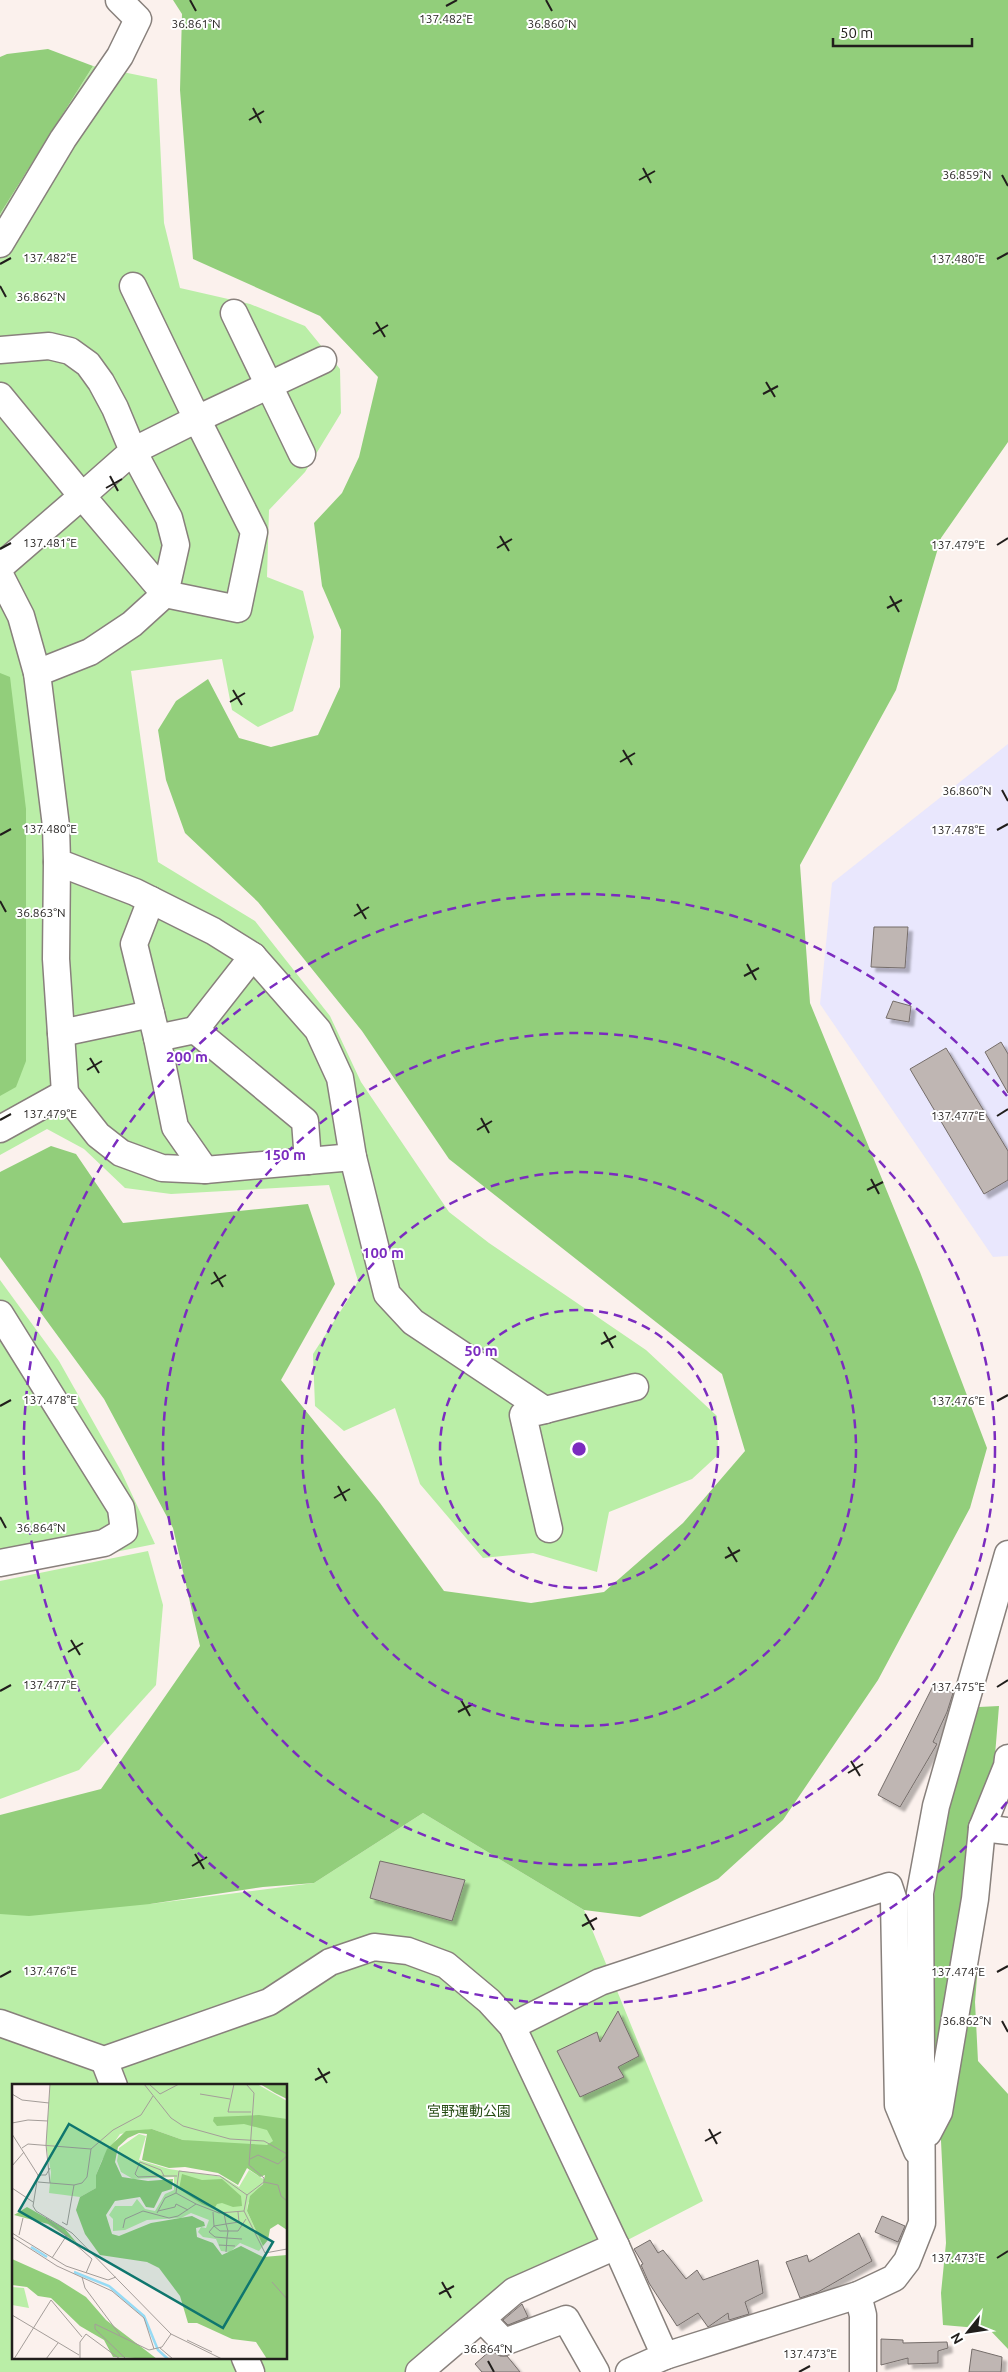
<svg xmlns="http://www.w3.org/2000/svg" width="1008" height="2372" viewBox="0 0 1008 2372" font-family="Ubuntu,'Noto Sans JP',sans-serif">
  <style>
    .industrial { fill: #e9e7fd }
    .green { fill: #baeea7; fill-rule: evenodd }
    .forest { fill: #92ce7b }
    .building { fill: #bfb6b3; stroke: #756d6a; filter: url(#shadow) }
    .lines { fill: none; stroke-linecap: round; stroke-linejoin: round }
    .minor-casing { stroke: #88807c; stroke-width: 29 }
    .minor { stroke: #fff; stroke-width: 26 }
    .ticks { fill: none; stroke: #211e1c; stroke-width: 2 }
    .ring { fill: none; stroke: #7b2cbf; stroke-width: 2.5; stroke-dasharray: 9 6 }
    .labels { text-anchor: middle; stroke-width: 4; stroke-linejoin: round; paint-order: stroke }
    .park-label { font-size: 14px; fill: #254b13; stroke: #fff }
    .inset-river { fill: none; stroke: #96dbf5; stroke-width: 2.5 }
    .inset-road { fill: none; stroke: #a49d99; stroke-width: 1 }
    .view { fill: #0f766e; fill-opacity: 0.15; stroke: #0f766e; stroke-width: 2.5 }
    .inset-edge { fill: none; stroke: #211e1c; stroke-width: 2.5 }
    .ticks-label { font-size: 12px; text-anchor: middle; fill: #211e1c; stroke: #fff; stroke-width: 4; stroke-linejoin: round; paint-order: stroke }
    .centre { fill: #7b2cbf; stroke: #fff; stroke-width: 2.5 }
    .ring-label { font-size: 15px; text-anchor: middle; font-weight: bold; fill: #7b2cbf; stroke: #fff; stroke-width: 4; stroke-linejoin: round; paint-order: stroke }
  </style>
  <defs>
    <filter id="shadow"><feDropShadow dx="4.5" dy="4.5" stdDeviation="1" flood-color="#0004"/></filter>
  </defs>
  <rect width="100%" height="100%" fill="#fbf1ed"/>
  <!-- industrial -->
  <polygon class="industrial" points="1008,744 1008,1256 993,1257 820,1004 832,883"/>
  <!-- green -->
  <g class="green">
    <polygon points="93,66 157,79 164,223 180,288 250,304 305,326 340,369 341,413 305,472 269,510 267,577 303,591 314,637 293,711 258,727 232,710 222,659 131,671 158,862 255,921 330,1016 361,1082 449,1212 489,1243 646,1350 717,1416 718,1455 692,1479 609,1512 597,1572 533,1553 483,1558 420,1484 395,1408 344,1431 315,1406 313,1354 349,1298 358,1281 329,1185 171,1194 125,1188 84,1149 47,1129 0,1155 0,214"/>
    <polygon points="0,1280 59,1361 121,1471 155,1544 0,1575"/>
    <polygon points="148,1551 163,1605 156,1685 79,1770 0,1799 0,1581"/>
    <path d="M423,1813L584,1910L703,2201L616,2246L514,2291L420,2372H0V1893L150,1904L314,1883ZM14,2086H286V2358H14Z"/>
  </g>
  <!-- forest -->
  <g class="forest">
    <polygon points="173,0 1008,0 1008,442 941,538 896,690 800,865 810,1003 920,1272 987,1448 970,1508 878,1680 783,1820 718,1879 640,1917 584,1910 423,1813 314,1883 263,1887 150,1904 29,1916 0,1914 0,1815 101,1789 200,1646 173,1528 104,1399 0,1257 0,1172 51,1146 76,1154 123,1223 308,1204 335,1284 281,1380 380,1503 444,1591 531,1603 604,1592 683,1523 745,1451 722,1374 449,1159 362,1031 258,902 185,833 166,780 158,730 176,701 208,679 239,738 271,747 318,735 340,687 341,630 322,586 314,523 342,493 359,457 378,377 320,316 193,259 180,90 182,14"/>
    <polygon points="48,49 93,66 0,214 0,57 7,54"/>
    <polygon points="0,673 10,677 26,809 26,1061 16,1087 0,1096"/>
    <polygon points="999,1706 975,2002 978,2061 1008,2094 1008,2349 989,2329 943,2325 941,2293 946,2243 941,2141 932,2060 934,1897 941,1822 979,1707"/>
  </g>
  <!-- building -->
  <g class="building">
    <polygon points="874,927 908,927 905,968 871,967"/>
    <polygon points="893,1001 911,1006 909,1022 886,1018"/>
    <polygon points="1001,1042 1008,1054 1008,1093 985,1052"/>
    <polygon points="946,1048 1008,1151 1008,1180 984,1194 910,1069"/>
    <polygon points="934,1684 953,1693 947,1712 933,1742 937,1744 900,1807 878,1795"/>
    <polygon points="380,1861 465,1880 452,1921 370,1898"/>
    <polygon points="618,2011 639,2056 618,2067 624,2077 580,2097 557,2051 597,2032 600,2042"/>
    <polygon points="882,2216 905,2226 898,2242 875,2232"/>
    <polygon points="859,2233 872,2261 818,2292 800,2298 786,2262 807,2255 809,2262"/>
    <polygon points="650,2240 658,2253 663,2250 686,2279 697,2270 703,2280 758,2260 763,2293 745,2302 749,2314 729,2320 728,2313 708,2327 698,2313 677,2326 649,2283 641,2265 643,2264 634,2249"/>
    <polygon points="522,2304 528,2317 508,2325 503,2320"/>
    <polygon points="881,2339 903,2340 903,2343 947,2342 948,2348 938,2351 938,2363 908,2364 908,2358 881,2365"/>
    <polygon points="972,2349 1002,2357 1001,2372 969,2372"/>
    <polygon points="491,2350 500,2356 507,2356 520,2372 482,2372 475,2364"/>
  </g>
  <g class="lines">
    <defs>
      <g id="minor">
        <polyline points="0,244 63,139 120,56 138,19 119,0"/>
        <polyline points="133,286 197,419 323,360"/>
        <polyline points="234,313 302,454"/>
        <polyline points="0,350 49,346 70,351 88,364 101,382 115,408 133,451 169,518 176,545 165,594 238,609 254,532 197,419 133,451 82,496 0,396"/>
        <polyline points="0,567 82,496 165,594 132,624 90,652 37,673"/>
        <polyline points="0,575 21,616 37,673 56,826 57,862 135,892 213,931 253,956 318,1030 340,1078 353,1157 387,1294 413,1322 545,1410 635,1387"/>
        <polyline points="151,900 134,944 157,1038 195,1030 305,1121 308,1161"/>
        <polyline points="195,1030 253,956"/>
        <polyline points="61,1033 151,1014"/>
        <polyline points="157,1038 175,1127 205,1170"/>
        <polyline points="65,1093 98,1135 121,1153 162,1168 205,1170 353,1157"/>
        <polyline points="0,1129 65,1093 56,959 57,862"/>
        <polyline points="0,1314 121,1508 124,1531 104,1543 0,1563"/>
        <polyline points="545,1410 523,1415 549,1529"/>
        <polyline points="982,1828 1008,1831"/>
        <polyline points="0,2023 104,2060 269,2002 330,1962 374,1947 408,1951 446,1965 489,2001 512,2026 616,2246 665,2356"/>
        <polyline points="512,2026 600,1982 889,1886 894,1901 898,2105 917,2151"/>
        <polyline points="104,2060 114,2086"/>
        <polyline points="928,2133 939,2112 975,1899 982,1828 1007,1766 1008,1758"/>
        <polyline points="858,2295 863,2315 863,2372"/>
        <polyline points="482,2319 504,2342 566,2319 596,2372"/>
        <polyline points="245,2358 251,2372"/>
        <polyline points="419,2372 514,2291 616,2246"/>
        <polyline points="629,2372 665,2356 858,2295 894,2278 907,2261 922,2223 920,1893 936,1806 1008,1554"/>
      </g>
    </defs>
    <!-- minor casing -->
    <use href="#minor" class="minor-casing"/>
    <!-- minor -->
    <use href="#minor" class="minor"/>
  </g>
  <!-- ticks -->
  <path class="ticks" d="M190,0L196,11M546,0L552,11M446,6L457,0M253,108L261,123M249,120L264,111M643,168L651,183M1002,175L1008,186M639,180L655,171M997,259L1008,253M0,264L11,258M0,286L6,297M376,322L385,337M373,334L388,325M766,382L775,397M763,394L778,386M110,476L118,491M106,488L122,479M500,536L509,551M997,545L1008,538M497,548L512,539M0,549L11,543M890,596L899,612M887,608L902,600M233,690L242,705M230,702L245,693M623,750L632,765M620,762L635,753M1002,790L1008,801M997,830L1008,824M0,835L11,829M0,901L6,912M357,904L366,919M354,916L369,907M747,964L756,980M744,976L759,968M90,1058L99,1073M87,1070L102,1061M997,1116L1008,1109M481,1118L489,1133M0,1120L11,1114M477,1130L492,1121M871,1179L879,1194M867,1190L883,1182M214,1272L223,1287M211,1284L226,1275M604,1332L613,1348M601,1344L616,1336M997,1401L1008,1395M0,1406L11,1400M338,1486L346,1501M334,1498L350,1489M0,1517L6,1528M728,1547L737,1562M725,1558L740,1550M71,1640L80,1655M68,1652L83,1643M997,1687L1008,1680M0,1691L11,1685M461,1700L470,1716M458,1712L473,1704M851,1761L860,1776M848,1773L863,1764M195,1854L204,1869M192,1866L207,1857M585,1914L594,1930M582,1926L597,1918M997,1972L1008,1966M0,1977L11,1971M1002,2021L1008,2032M318,2068L327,2083M315,2080L330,2072M709,2129L717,2144M705,2141L721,2132M997,2258L1008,2251M442,2282L451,2298M439,2294L454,2286M488,2361L494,2372M799,2372L810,2366"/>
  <!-- distance rings -->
  <g class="ring">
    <circle cx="579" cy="1449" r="139"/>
    <circle cx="579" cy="1449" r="277"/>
    <circle cx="579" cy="1449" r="416"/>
    <path d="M1007 1802A555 555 0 1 1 1007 1096"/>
  </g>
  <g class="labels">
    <!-- park labels -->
    <g class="park-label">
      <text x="469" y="2116">宮野運動公園</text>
    </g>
  </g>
  <!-- overview -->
  <g transform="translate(12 2084)">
    <rect width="275" height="275" fill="#fbf1ed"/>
    <path d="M38,0H245L275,17V79L171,56L140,45L108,50L90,76L84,91V104L68,113L37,109L39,88L34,61ZM127,50L134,52L127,76L157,85L211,93L227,103L237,86L253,96L236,119L235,127L251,162L247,167L228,159L218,168L209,167L204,155L191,153L186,148L189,143L194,144L197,136L179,129L169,134L135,136L113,146L101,147V135L97,131L103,122H120L125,115L133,125L143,127L153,110L162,106V93L121,95L109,88L105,77L107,64ZM0,203L12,204L17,224L0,221Z" fill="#baeea7"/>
    <path d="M248,0H275V15L263,9ZM247,31L275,35V146L266,140L258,145L256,156L251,162L235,127L238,112L251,100L253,91L248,93L235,84L226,101L206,89L173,83L157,84L130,76L135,50L127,49L116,54L106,63L103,78L110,93L136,97L161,95L160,105L150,108L142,124L134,123L128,113L103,117L94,131L100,150L107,152L139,139L180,132L192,138L193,142L184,144L185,153L201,159L210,171L229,162L251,173L275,171V275H255L244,258L220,255L185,239H176L168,212L147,184L135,178L88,171L73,150L64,126L68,113L84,104V91L95,65L114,47L140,45L171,56L255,61L261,57L255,46L232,40L205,42L201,37L202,33ZM170,90L190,96L210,95L229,112L230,122L221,123L210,119L205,120L202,125L190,120L167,105ZM15,123L52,144L65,159L36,140L2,131ZM0,175L47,196L74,213L94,236L145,275L101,273L92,256L68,242L39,214L26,212L15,203L0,201Z" fill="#92ce7b"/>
    <path class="inset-river" d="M19,163L35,173M62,188L97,202L132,232L146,266L156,275"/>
    <path class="inset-road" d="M132,0L159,34L171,42L218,55L252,57L275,70M137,0L148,10L167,0M222,0L216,28H239M234,0L242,9L237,81L252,94V98M0,10L10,16L37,19M188,10L218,15M0,39L16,36L36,37M0,50L26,91L21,122L24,127L60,149L159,250L210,275M10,64L16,60L79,65M238,75L246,71L266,80L275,72M0,82L12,68M26,91H34L38,84M152,92L149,86L128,78L123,90L126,93L152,92H165M26,98L62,101L70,99L75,93L79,65L101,46L129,31L141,12M38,99L34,61L38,0M0,104L21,118M275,117L269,112L266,101L252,98L235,111L232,127L253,169L275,165M184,120L164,109L167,87L208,92L235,111M146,127L163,123L164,120L176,126M201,128L202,142L214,140L212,129M226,128L227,138L214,140L216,147L215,154L203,153L197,148L202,142L208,147H226L234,135M145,129L153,114L164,109M34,134L80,175L74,189M50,138L55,141L62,101M111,144L113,135L131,127L157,134L166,132L184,120L207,129L232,127M0,149L54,182L96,196L104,193M7,151L11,134M0,153L45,182L100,207L132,234L142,265M207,161L223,162M214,168L215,154L230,155M40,174L55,151M70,193L73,204L108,251M260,198L275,215M0,231L67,271M175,256L200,268M148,264L161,275M2,275L39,216L70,253M34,275L46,259M68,275V258L74,250L108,275M114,275L83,245V240L137,266L150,263L159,250"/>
    <path class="view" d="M57,40L261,158L211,244L7,127Z"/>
    <rect width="275" height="275" class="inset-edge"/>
  </g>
  <g class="ticks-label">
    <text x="446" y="23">137.482°E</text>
    <text x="552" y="28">36.860°N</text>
    <text x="196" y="28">36.861°N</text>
    <text x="967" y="179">36.859°N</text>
    <text x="50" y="262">137.482°E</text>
    <text x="958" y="263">137.480°E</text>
    <text x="41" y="301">36.862°N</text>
    <text x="50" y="547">137.481°E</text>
    <text x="958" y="549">137.479°E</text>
    <text x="967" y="795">36.860°N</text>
    <text x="50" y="833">137.480°E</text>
    <text x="958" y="834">137.478°E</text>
    <text x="41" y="917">36.863°N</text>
    <text x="50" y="1118">137.479°E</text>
    <text x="958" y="1120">137.477°E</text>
    <text x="50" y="1404">137.478°E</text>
    <text x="958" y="1405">137.476°E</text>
    <text x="41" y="1532">36.864°N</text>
    <text x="50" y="1689">137.477°E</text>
    <text x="958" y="1691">137.475°E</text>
    <text x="50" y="1975">137.476°E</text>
    <text x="958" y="1976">137.474°E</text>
    <text x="967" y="2025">36.862°N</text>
    <text x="958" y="2262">137.473°E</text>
    <text x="488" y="2353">36.864°N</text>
    <text x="810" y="2358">137.473°E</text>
  </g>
  <circle cx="579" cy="1449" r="8" class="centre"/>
  <g class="ring-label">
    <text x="187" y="1062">200 m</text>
    <text x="285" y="1160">150 m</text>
    <text x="383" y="1258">100 m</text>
    <text x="481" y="1356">50 m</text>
  </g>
  <!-- north arrow -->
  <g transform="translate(968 2332) rotate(240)" stroke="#ffffff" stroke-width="4" paint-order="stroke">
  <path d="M0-4L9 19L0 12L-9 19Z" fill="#211e1c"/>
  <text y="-8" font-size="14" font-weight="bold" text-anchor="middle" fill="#211e1c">N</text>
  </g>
  <!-- scale -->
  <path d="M833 38v8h139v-8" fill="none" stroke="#211e1c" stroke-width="2.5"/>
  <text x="840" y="38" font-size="15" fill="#211e1c" stroke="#ffffff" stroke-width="4" paint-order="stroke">50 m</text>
</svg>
